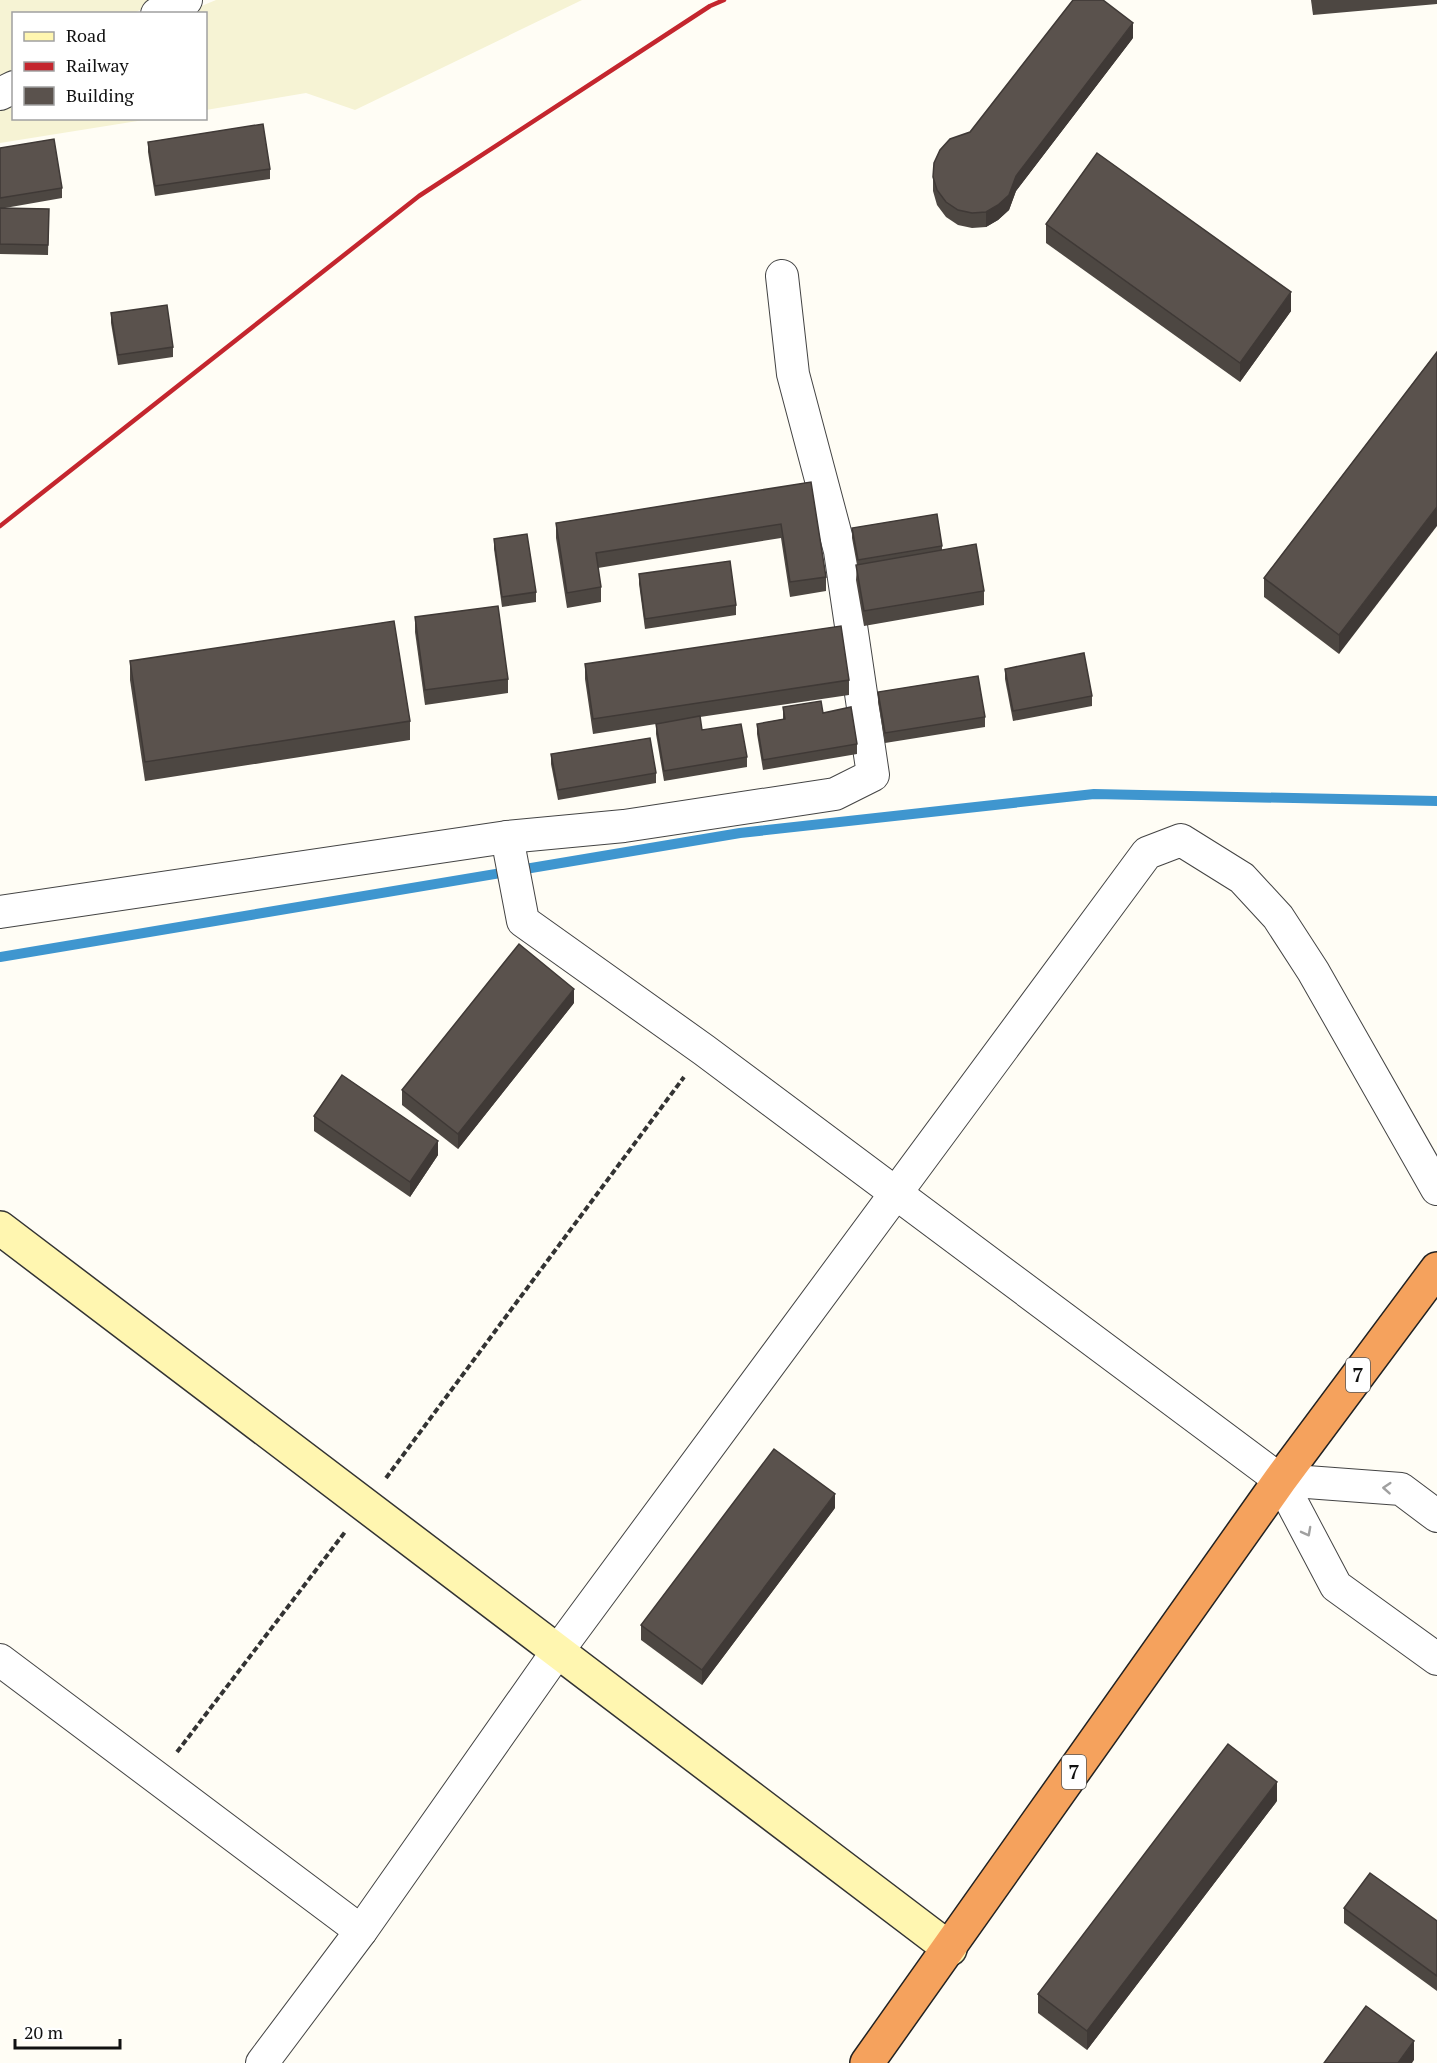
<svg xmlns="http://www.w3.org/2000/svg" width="1437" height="2063" viewBox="0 0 1437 2063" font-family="'PT Serif',serif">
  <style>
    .farmland { fill: #f6f3d4 }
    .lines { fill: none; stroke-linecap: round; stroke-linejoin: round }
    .stream { stroke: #3f96cf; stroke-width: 10 }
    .street-casing { stroke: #444; stroke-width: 34 }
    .secondary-casing { stroke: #333; stroke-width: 36 }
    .highway-casing { stroke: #222; stroke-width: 36 }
    .path { stroke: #333; stroke-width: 4; stroke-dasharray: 6 3; stroke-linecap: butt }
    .street { stroke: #fff; stroke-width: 32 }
    .secondary { stroke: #fff6b0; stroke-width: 33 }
    .highway { stroke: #f5a25d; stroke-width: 33 }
    .rail { stroke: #c4262e; stroke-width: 4.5 }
    .wall { fill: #4d4742 }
    .shaded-wall { fill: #3f3936 }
    .building { fill: #5a524d; stroke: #3f3936; stroke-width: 1.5 }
    .oneway { stroke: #a0a0a0 }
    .labels { text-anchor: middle; stroke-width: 6; stroke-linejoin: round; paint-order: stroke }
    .shield { fill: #fff; stroke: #585858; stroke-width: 1.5 }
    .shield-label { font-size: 20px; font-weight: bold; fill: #111 }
  </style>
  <rect width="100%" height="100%" fill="#fffdf5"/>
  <!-- farmland -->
  <g class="farmland">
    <polygon points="0,0 153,0 154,3 134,13 14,14 13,76 0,83"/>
    <polygon points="216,0 582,0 355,110 306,93 206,110 206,14 182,14"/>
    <polygon points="13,97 14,118 150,119 0,143 0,104"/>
  </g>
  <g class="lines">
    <!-- stream -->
    <polyline class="stream" points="0,957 740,833 1094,794 1437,801"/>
    <defs>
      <g id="street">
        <polyline points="157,14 186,0"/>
        <polyline points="0,94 14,87"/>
        <polyline points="507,837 523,921 704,1050 1280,1480 1336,1586 1437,1659"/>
        <polyline points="0,912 507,837 624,826 835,794 873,775 840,551 793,374 782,276"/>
        <polyline points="1280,1480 1401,1489 1437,1516"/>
        <polyline points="0,1660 361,1931"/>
        <polyline points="262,2063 361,1931 557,1652 1147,853 1181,840 1242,878 1278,917 1313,971 1437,1189"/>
      </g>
      <polyline id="secondary" points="0,1228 950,1949"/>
      <polyline id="highway" points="867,2063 1280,1480 1437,1269"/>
    </defs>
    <!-- street casing -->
    <use href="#street" class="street-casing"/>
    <!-- secondary casing -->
    <use href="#secondary" class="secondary-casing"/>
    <!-- highway casing -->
    <use href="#highway" class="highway-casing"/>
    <!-- path -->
    <g class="path">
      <polyline points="386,1478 684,1077"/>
      <polyline points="177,1752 345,1532"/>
    </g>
    <!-- street -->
    <use href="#street" class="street"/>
    <!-- secondary -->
    <use href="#secondary" class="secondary"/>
    <!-- highway -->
    <use href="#highway" class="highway"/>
    <!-- rail -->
    <polyline class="rail" points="0,526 419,196 710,6 724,0"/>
  </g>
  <!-- wall -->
  <g class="wall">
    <polygon points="1311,0 1437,0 1437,4 1313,15"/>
    <polygon points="1133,38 1016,191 1009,210 998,220 986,227 972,228 958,225 946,217 937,205 933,191 933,177 970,132"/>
    <polygon points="148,142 270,169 270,179 155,196 148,152"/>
    <polygon points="0,148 62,188 62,198 5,208 49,209 48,255 0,254"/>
    <polygon points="1046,224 1291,311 1240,382 1046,243"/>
    <polygon points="111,313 173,347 173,357 118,365 111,323"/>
    <polygon points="1437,352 1339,654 1264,597 1264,578"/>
    <polygon points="811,482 826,577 826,591 790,597 781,538 598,568 601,587 601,602 567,608 556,538 556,523"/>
    <polygon points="852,528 942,546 942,550 984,591 984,605 864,626 856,580 857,565 852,538"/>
    <polygon points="494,539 536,592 536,602 502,607 494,549"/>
    <polygon points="639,574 736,605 736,615 645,629 639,584"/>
    <polygon points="415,617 508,679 508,693 425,705 415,632"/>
    <polygon points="130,661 410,721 410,740 145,781 130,680"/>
    <polygon points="585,664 849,680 849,695 700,717 702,730 747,757 747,767 664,781 656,734 656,724 593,734 585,679"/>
    <polygon points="1005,669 1092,696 1092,706 1013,721 1005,679"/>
    <polygon points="878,692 985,717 985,727 885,743 878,702"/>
    <polygon points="783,707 823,713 857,744 857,754 763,770 757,734 757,724 783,719"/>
    <polygon points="551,754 656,773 656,783 558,800 551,764"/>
    <polygon points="574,1003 458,1149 402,1105 402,1090"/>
    <polygon points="314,1116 438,1155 410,1197 314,1131"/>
    <polygon points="835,1508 702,1685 641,1640 641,1625"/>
    <polygon points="1277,1801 1087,2050 1038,2013 1038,1994"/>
    <polygon points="1344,1908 1437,1921 1437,1991 1344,1923"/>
  </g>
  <!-- shaded-wall -->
  <g class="shaded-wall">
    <polygon points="1133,23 1133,38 1016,191 1009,210 998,220 986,227 986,212 1016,176"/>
    <polygon points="1291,292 1291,311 1240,382 1240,363"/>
    <polygon points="1437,507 1437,526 1339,654 1339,635"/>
    <polygon points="574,989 574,1003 458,1149 458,1134"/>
    <polygon points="438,1141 438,1155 410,1197 410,1182"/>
    <polygon points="835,1494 835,1508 702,1685 702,1670"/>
    <polygon points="1277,1782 1277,1801 1087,2050 1087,2031"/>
    <polygon points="1414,2041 1414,2060 1412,2063 1398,2063"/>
  </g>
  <!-- building -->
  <g class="building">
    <polygon points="1073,0 1103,0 1133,23 1016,176 1009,195 998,205 986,212 972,213 958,210 946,202 937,190 933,177 934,163 940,150 950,139 970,132"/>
    <polygon points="263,124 270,169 155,186 148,142"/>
    <polygon points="54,139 62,188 0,198 0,148"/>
    <polygon points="1097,153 1291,292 1240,363 1046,224"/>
    <polygon points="0,208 49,209 48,245 0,244"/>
    <polygon points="167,305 173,347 118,355 111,313"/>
    <polygon points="1437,352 1437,507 1339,635 1264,578"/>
    <polygon points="811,482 826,577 790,582 781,524 596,553 601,587 567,593 556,523"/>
    <polygon points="937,514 942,546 858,560 852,528"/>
    <polygon points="527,534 536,592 502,597 494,539"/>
    <polygon points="976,544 984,591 864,611 856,565"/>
    <polygon points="730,561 736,605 645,619 639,574"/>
    <polygon points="498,606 508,679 425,690 415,617"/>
    <polygon points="394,621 410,721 145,762 130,661"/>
    <polygon points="841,626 849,680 593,719 585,664"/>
    <polygon points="1084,653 1092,696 1013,711 1005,669"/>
    <polygon points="978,676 985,717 885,733 878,692"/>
    <polygon points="821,701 823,713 851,707 857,744 763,760 757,724 785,719 783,707"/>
    <polygon points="700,716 702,730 741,724 747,757 664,771 656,724"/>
    <polygon points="650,738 656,773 558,790 551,754"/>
    <polygon points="519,944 574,989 458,1134 402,1090"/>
    <polygon points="342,1075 438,1141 410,1182 314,1116"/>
    <polygon points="774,1449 835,1494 702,1670 641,1625"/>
    <polygon points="1228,1744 1277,1782 1087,2031 1038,1994"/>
    <polygon points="1370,1873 1437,1921 1437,1976 1344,1908"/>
    <polygon points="1366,2006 1414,2041 1398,2063 1324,2063"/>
  </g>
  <!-- one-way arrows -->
  <defs><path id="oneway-chevron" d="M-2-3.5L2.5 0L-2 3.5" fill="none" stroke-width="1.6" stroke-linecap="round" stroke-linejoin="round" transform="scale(1.5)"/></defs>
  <g class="oneway">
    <use href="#oneway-chevron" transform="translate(1387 1488) rotate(-176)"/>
    <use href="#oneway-chevron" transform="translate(1307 1532) rotate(62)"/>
  </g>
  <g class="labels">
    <!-- shield labels -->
    <g class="shield">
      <rect x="1346" y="1358" width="24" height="34" rx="4.5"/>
      <rect x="1062" y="1755" width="24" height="34" rx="4.5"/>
    </g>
    <g class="shield-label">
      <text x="1358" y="1382">7</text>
      <text x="1074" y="1779">7</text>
    </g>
  </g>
  <!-- legend -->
  <rect x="12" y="12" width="195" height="108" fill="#ffffff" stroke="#a0a0a0" stroke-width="1.5"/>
  <rect x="24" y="32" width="30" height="9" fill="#fff6b0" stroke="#a0a0a0" stroke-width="1.5"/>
  <text x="66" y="42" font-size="18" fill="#111111">Road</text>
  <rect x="24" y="62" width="30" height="9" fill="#c4262e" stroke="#a0a0a0" stroke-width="1.5"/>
  <text x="66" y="72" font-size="18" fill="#111111">Railway</text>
  <rect x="24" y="87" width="30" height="18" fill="#5a524d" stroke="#a0a0a0" stroke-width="1.5"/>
  <text x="66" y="102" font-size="18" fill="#111111">Building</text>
  <!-- scale -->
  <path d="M15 2039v9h105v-9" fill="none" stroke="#111111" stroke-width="3"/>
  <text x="24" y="2039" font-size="18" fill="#111111" stroke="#ffffff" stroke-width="4.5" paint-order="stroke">20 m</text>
</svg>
